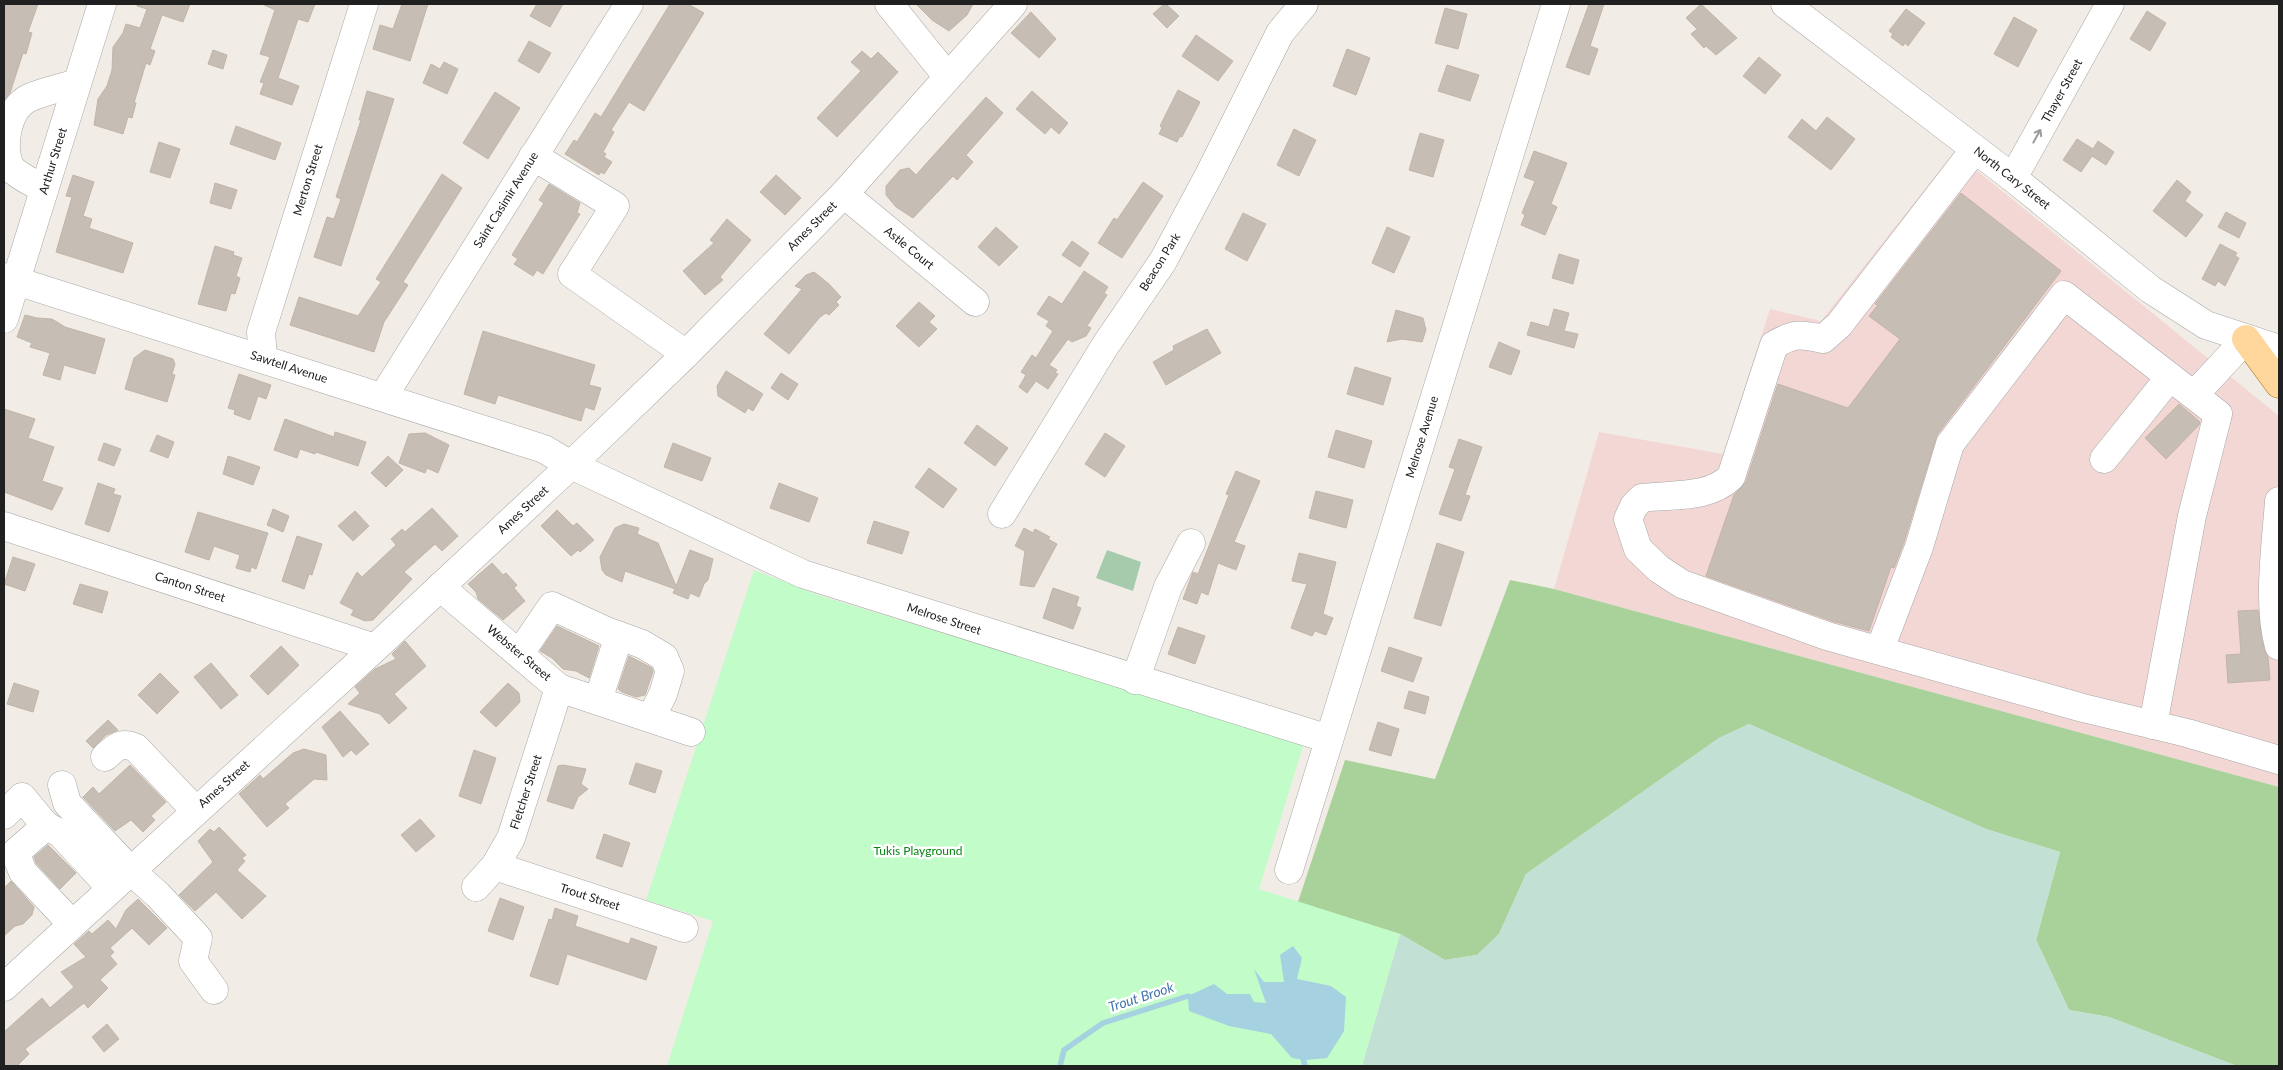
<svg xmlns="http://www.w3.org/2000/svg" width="2283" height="1070" viewBox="0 0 2283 1070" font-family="Lato,sans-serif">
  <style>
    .commercial { fill: #f2d7d5 }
    .forest { fill: #a8d299 }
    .wetland { fill: #c2e0d3 }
    .cemetery { fill: #a6cbac }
    .park { fill: #c2fcc8 }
    .water { fill: #a5d1e0 }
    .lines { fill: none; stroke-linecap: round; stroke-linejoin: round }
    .stream { stroke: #a5d1e0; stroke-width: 5.5 }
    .building { fill: #c6bdb5; stroke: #c3b4a7 }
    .minor-casing { stroke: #a7a7a7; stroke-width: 29 }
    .major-casing { stroke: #9c6c00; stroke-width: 29 }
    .minor { stroke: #fff; stroke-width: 28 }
    .major { stroke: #ffd79d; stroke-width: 28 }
    .oneway { stroke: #9b9b9b }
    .labels { text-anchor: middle; stroke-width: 5; stroke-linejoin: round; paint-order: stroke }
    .street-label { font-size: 12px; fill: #202020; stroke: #fff }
    .park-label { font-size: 12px; fill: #078514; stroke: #fff }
    .water-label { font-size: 14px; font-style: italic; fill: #4476ad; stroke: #fff }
  </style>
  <rect width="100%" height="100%" fill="#f1ede6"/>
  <!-- commercial -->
  <polygon class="commercial" points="1954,152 2279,416 2279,787 1554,589 1599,432 1723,454 1770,309 1821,321"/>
  <!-- forest -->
  <polygon class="forest" points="1510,580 1554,589 2279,787 2279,1066 2237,1066 2109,1017 2069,1010 2036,940 2060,852 1986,829 1749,724 1719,738 1526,874 1499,934 1477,955 1445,960 1400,934 1298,902 1345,760 1435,779"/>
  <!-- wetland -->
  <polygon class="wetland" points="1749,724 1986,829 2060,852 2036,940 2069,1010 2109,1017 2237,1066 1362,1066 1400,934 1445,960 1477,955 1499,934 1526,874 1719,738"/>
  <!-- cemetery -->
  <polygon class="cemetery" points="1107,550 1141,562 1133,591 1096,578"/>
  <!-- park -->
  <polygon class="park" points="754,570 821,596 1304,743 1259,889 1400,934 1362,1066 667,1066 713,921 646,900"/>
  <!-- water -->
  <polygon class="water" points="1293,946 1302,958 1297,979 1331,986 1346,997 1344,1031 1327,1058 1305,1060 1292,1058 1271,1034 1229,1026 1189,1011 1188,996 1214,984 1227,994 1250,994 1254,1002 1266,1003 1254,969 1264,982 1284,982 1280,955"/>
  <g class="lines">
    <!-- stream -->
    <g class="stream">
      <polyline points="1302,1054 1305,1066"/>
      <polyline points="1060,1066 1064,1050 1103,1023 1188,996 1193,998"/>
    </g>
  </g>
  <!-- building -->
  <g class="building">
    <polygon points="4,4 38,4 28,32 32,33 26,54 23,53 10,93 4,100"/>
    <polygon points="137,4 190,4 183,22 162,15 150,49 155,51 150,65 146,63 134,103 136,103 132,118 128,117 123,134 94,125 98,99 107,86 112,70 113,47 123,33 126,24 140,28 147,9 137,6"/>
    <polygon points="262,4 315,4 308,22 298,19 278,78 299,86 292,105 260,94 264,83 260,82 270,57 260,54 275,10"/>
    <polygon points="402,4 428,4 410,61 373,49 380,25 393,29"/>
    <polygon points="537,4 563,4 550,27 530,16"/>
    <polygon points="670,4 688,4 704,13 644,111 629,102 611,130 614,132 603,152 606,154 604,157 612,162 604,174 601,172 599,175 565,154 574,140 577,142 595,113 601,117"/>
    <polygon points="916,4 973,4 967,15 949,31 932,20"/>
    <polygon points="1164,4 1166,4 1179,16 1167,28 1153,14"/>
    <polygon points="1589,4 1604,4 1590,46 1598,49 1589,75 1566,67"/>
    <polygon points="1701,4 1737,38 1716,55 1706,46 1704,48 1691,34 1697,29 1686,18"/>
    <polygon points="1445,8 1467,14 1458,49 1435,43"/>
    <polygon points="1906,9 1925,23 1908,46 1905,43 1903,46 1891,37 1893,34 1889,31"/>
    <polygon points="2147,11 2166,23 2150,51 2130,39"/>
    <polygon points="1031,12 1056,39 1039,58 1011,33"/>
    <polygon points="2014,17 2037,30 2018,67 1994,54"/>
    <polygon points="1196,35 1233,61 1218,81 1182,56"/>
    <polygon points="529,41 551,53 539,73 518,61"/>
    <polygon points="1347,49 1370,58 1356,95 1333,86"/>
    <polygon points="213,50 227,55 223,69 208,64"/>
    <polygon points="862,51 871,59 878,52 898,72 837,137 817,118 861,71 851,62"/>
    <polygon points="1759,57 1781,75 1765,94 1743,76"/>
    <polygon points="444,62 458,69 447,94 423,83 431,64 440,69"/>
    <polygon points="1447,65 1479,75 1470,101 1438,91"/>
    <polygon points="1178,90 1200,102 1182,137 1180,136 1177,142 1159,134 1162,128 1160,126"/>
    <polygon points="367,91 394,99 341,266 314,257 327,217 334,219 341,199 336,197 361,120 359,120"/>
    <polygon points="1032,91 1068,123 1059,134 1051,127 1045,134 1016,109"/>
    <polygon points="495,92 520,108 488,159 463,143"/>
    <polygon points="986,97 1003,113 966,155 973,162 957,180 953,176 913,218 896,207 886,195 886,186 900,170 909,168 916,175"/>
    <polygon points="1827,117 1855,139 1831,170 1788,137 1802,119 1816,131"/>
    <polygon points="236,126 281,143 275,160 230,144"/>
    <polygon points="1294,129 1316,140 1299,176 1277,165"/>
    <polygon points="1420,133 1444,140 1433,177 1409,170"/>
    <polygon points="2077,139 2093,149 2098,141 2114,152 2106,165 2092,156 2081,172 2063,160"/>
    <polygon points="159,142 180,149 170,178 150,172"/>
    <polygon points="1534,151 1567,163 1551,204 1557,207 1545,235 1521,225 1525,215 1522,213 1535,181 1524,177"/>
    <polygon points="442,174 462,188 403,282 408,285 384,322 374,352 290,325 299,297 358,316 381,282 376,279"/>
    <polygon points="73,175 94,182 83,216 92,219 89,228 133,243 123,273 56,252 72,197 66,196"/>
    <polygon points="776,175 801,198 785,215 760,192"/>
    <polygon points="2177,180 2191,192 2185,201 2203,215 2186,237 2153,211"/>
    <polygon points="1143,182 1163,196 1122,258 1098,243 1114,218 1117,220"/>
    <polygon points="215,183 237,190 231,209 210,203"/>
    <polygon points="549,184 580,203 577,213 580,214 543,274 537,270 533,276 514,264 518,259 512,255 544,203 539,200"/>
    <polygon points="1961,193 2061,271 1937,435 1904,542 1894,568 1891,567 1869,631 1832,621 1706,576 1734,495 1746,482 1778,384 1848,408 1900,339 1869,316 1878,305 1875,304"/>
    <polygon points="2226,212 2246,223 2239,238 2218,227"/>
    <polygon points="1243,213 1266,224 1247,261 1225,249"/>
    <polygon points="727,219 751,240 720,277 723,280 705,295 683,271 714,243 710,240"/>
    <polygon points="996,227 1018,247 999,266 978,247"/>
    <polygon points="1387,227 1410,237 1394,273 1372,263"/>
    <polygon points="1072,241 1089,253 1080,267 1062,255"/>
    <polygon points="2220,244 2237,253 2235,256 2239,258 2225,286 2218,281 2215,286 2202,279"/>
    <polygon points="215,246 234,252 233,255 242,258 236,276 240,278 235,294 231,293 226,311 198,304"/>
    <polygon points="1559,254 1579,260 1573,284 1552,278"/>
    <polygon points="1084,271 1108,287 1104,293 1107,295 1087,326 1091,328 1086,336 1072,342 1068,339 1049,365 1057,370 1055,373 1058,374 1048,389 1036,381 1027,393 1019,387 1026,375 1021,372 1032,355 1036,358 1053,331 1046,326 1049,321 1037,314 1049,296 1062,304"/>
    <polygon points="814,272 829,284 841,297 836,302 839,305 829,315 826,313 820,317 789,354 764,334 802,289 795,286 806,275"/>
    <polygon points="919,302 935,316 929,322 937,329 919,347 896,326"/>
    <polygon points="1554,309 1569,313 1564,331 1578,334 1574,348 1527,335 1531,322 1549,327"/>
    <polygon points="1396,310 1423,318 1426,330 1422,342 1402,339 1387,342"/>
    <polygon points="25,315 37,318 52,319 65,327 105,339 95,374 64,365 60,380 43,375 50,353 30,347 32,343 17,337"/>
    <polygon points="1207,329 1221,353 1166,385 1153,362 1174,350 1173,346"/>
    <polygon points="483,331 595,365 589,385 601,388 594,410 585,407 581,421 498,395 495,404 464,394"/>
    <polygon points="1499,342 1520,351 1511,375 1489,367"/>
    <polygon points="145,350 173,359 175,364 172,374 175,375 167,402 125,389 134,358"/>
    <polygon points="1355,367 1391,378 1383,405 1347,394"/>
    <polygon points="726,371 763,394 753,411 748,408 745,413 718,396 717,386"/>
    <polygon points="781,373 798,384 788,400 771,388"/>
    <polygon points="239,374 271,385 266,399 258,396 250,420 234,414 235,410 228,408"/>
    <polygon points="2179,404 2200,422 2199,425 2166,459 2145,438"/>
    <polygon points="4,409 35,419 28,438 54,447 42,481 63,488 52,510 4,492"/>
    <polygon points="285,419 334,437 335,432 366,442 358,466 316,452 315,454 300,449 297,458 274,450"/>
    <polygon points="977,425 1008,448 995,466 964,443"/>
    <polygon points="1336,430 1372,441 1364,468 1328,457"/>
    <polygon points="425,433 449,445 438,473 427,468 425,473 399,463 409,434"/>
    <polygon points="1105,433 1125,446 1105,477 1085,464"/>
    <polygon points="157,435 174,442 168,458 150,451"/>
    <polygon points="1459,439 1482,447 1465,495 1470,496 1461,521 1439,514 1455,469 1449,467"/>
    <polygon points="104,443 121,449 114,466 98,460"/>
    <polygon points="673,443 711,458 702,481 664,467"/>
    <polygon points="228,456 260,467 253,485 223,474"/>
    <polygon points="388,456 403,470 386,487 371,473"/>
    <polygon points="929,468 957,489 943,508 915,487"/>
    <polygon points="1236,471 1260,481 1234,542 1245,546 1236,570 1218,563 1208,595 1201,592 1197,604 1183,599 1193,572 1198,574 1229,495 1226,494"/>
    <polygon points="98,483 115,489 113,494 121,496 109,532 85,524"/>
    <polygon points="779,483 818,498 809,522 770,508"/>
    <polygon points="1316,491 1353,500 1346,528 1309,518"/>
    <polygon points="432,508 458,536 442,551 435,544 404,572 412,579 373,620 365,621 351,615 354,610 340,603 357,572 362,577 396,545 391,539 402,529 405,532"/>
    <polygon points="273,509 289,516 283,532 267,525"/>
    <polygon points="557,510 573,526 577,523 594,540 580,552 578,550 571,556 541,526"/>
    <polygon points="355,511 369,526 353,541 338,526"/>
    <polygon points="198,512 268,533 256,569 251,567 250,572 236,568 240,555 214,546 209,560 185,552"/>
    <polygon points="874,521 909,532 902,554 867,543"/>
    <polygon points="624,524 639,528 637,534 658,543 676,586 690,550 713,559 708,580 704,584 699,597 690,593 688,599 673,593 675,589 625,571 622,582 606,575 602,570 600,557 615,528"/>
    <polygon points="1024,528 1033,533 1035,529 1050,537 1048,539 1057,544 1034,587 1020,585 1025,551 1015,546"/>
    <polygon points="297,536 322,544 312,575 309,574 304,589 282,581"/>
    <polygon points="1437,543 1464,552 1441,626 1414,618"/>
    <polygon points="1299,553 1336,562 1323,614 1333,618 1326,635 1315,631 1312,636 1291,628 1307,584 1292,581"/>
    <polygon points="13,557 35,564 25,591 4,584"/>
    <polygon points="492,563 503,575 506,573 517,585 514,588 525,601 503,620 478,599 476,592 468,584"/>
    <polygon points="80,584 108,592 102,613 73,604"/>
    <polygon points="1053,588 1079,597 1076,606 1081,608 1073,629 1043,618"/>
    <polygon points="2258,610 2264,649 2268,657 2270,680 2228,683 2226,655 2241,654 2238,611"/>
    <polygon points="557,626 599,646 589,678 576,671 563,669 552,658 540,651"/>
    <polygon points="1178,627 1205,636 1195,664 1168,654"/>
    <polygon points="405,641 426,666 394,694 407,708 389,724 380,714 348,704 360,693 355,687 375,669 396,659 392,654"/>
    <polygon points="281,646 299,665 268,695 250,676"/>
    <polygon points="1389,647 1422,658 1413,682 1381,671"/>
    <polygon points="629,656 652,668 653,672 645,695 636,697 622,692 618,689"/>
    <polygon points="211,663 238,695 221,709 194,677"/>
    <polygon points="160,673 179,692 157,714 138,695"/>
    <polygon points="14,683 39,691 33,712 7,704"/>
    <polygon points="508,683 519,693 520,702 496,727 480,712"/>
    <polygon points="1409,691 1429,697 1425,714 1404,708"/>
    <polygon points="340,711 369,744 356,755 351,750 343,757 322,727"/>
    <polygon points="108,720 118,730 106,735 93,748 86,741"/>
    <polygon points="1378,722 1399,729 1391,756 1369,750"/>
    <polygon points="304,749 326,755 327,780 314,779 285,804 289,808 267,827 239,794 260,775 263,779 293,753"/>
    <polygon points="474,750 496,758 481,804 459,796"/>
    <polygon points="636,763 662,771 655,793 629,784"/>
    <polygon points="130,765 166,802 151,816 155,820 143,832 131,820 115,831 83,797 93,787 99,794"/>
    <polygon points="563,765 586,769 581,784 588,789 578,797 573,809 547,801 558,766"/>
    <polygon points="420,819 435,836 416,852 401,835"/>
    <polygon points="219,827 246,855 242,858 245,861 237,870 266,896 242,919 216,892 195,911 179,895 213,862 198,841 210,829 214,832"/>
    <polygon points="604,834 630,843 622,867 596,858"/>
    <polygon points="48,845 76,873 60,889 36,863 34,857"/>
    <polygon points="11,881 34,907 32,915 23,924 15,926 4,936 4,888"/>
    <polygon points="500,898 524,907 513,940 488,931"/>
    <polygon points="138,899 167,928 149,945 132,928 110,948 114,952 110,956 117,964 100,980 108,988 88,1008 84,1003 25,1049 29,1054 17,1066 4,1066 4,1032 42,998 50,1008 74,987 61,972 86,957 74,944 89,931 92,934 108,920 116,929 126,910"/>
    <polygon points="555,908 578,916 575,926 629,944 631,938 657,947 646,980 567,954 558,985 530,976 549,919 552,920"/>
    <polygon points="107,1024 119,1039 104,1052 92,1037"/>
  </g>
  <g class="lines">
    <defs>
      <g id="minor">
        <polyline points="889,4 947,76"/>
        <polyline points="1785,4 2013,178 2150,289 2206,325 2279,349"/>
        <path d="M1975,149L1839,325L1823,339C1800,334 1794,333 1774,345L1731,477C1708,499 1673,494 1642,498L1634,506L1628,519L1638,549L1659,569L1682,584L1827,636L2083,708L2187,733L2279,760"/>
        <polyline points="533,156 615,206 572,274 686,354"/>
        <polyline points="2013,178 2110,4"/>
        <path d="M44,189C34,183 19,177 11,168C0,149 7,108 29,98C44,91 62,88 77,83"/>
        <polyline points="844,194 975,302"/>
        <polyline points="4,277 544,449 571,465 803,574 1329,739"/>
        <polyline points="4,319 102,4"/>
        <polyline points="263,358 261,332 364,4"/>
        <polyline points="2194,395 2246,339"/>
        <polyline points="383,397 629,4"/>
        <path d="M2279,501C2276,544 2267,605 2279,646"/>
        <polyline points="1002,514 1105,346 1163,261 1210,173 1280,33 1304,4"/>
        <polyline points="4,526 375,648"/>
        <polyline points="440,587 559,688 691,732"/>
        <polyline points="1880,649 1919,547 1950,444 2064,295 2170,377 2104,459"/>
        <polyline points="520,653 552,606 606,631 642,644 664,657 670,671 663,694 651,718"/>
        <polyline points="1135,680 1168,587 1191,543"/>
        <polyline points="598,700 619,636"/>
        <polyline points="2153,725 2192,516 2218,414 2170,377"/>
        <path d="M105,757C116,747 121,741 136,748L195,810"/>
        <polyline points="62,785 67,803 130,870 158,895 198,938 193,961 214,990"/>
        <polyline points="4,815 22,797 46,826"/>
        <polyline points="495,866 684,928"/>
        <polyline points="1289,870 1556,4"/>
        <polyline points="476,887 495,866 511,838 559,688"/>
        <polyline points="72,924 23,872 15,853 46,826 60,833 111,888"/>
        <polyline points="4,987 375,648 571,465 686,354 844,194 1013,4"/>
      </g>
      <polyline id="major" points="2246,339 2279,384"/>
    </defs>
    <!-- minor casing -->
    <use href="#minor" class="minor-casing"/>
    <!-- major casing -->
    <use href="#major" class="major-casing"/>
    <!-- minor -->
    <use href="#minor" class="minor"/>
    <!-- major -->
    <use href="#major" class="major"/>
  </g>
  <!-- one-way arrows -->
  <defs><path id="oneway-shaft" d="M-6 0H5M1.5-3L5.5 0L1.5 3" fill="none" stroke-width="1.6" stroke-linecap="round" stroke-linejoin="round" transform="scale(1.25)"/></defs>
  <use class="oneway" href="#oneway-shaft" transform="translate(2037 136) rotate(-61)"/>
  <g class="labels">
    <!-- street labels -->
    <g class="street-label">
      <text transform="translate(2062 91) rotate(-61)" y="4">Thayer Street</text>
      <text transform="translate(53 161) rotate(-73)" y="4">Arthur Street</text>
      <text transform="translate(2012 178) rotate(38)" y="4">North Cary Street</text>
      <text transform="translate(308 180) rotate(-73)" y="4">Merton Street</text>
      <text transform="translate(506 200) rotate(-58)" y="4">Saint Casimir Avenue</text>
      <text transform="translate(812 226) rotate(-45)" y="4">Ames Street</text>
      <text transform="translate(909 248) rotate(39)" y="4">Astle Court</text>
      <text transform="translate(1160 262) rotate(-58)" y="4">Beacon Park</text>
      <text transform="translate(289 367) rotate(18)" y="4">Sawtell Avenue</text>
      <text transform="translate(1422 437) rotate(-73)" y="4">Melrose Avenue</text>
      <text transform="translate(523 510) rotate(-43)" y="4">Ames Street</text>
      <text transform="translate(190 587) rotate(18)" y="4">Canton Street</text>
      <text transform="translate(944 619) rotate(18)" y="4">Melrose Street</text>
      <text transform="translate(519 653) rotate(40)" y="4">Webster Street</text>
      <text transform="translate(224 784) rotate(-42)" y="4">Ames Street</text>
      <text transform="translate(526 792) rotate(-72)" y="4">Fletcher Street</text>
      <text transform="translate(590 897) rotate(18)" y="4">Trout Street</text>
    </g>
    <!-- park labels -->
    <g class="park-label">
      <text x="918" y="855">Tukis Playground</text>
    </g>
    <!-- water labels -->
    <g class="water-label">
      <text transform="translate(1141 997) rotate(-18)" y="5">Trout Brook</text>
    </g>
  </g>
  <!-- border -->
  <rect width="2283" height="1070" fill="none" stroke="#202020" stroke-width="10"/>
</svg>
